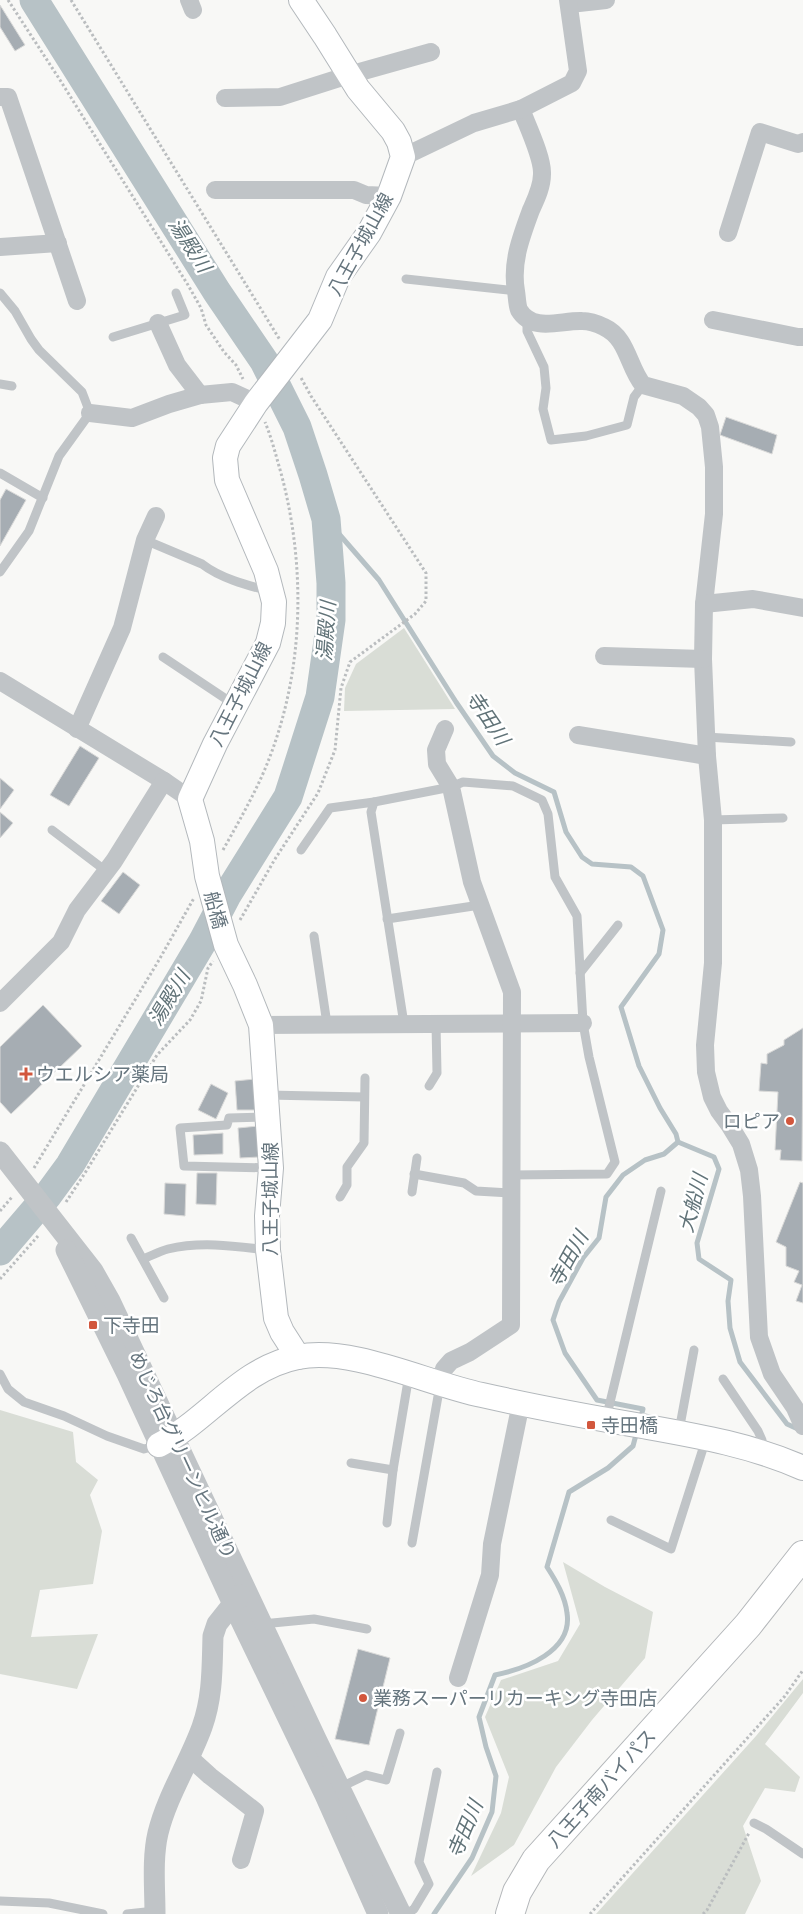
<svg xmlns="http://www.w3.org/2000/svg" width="803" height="1914" viewBox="0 0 803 1914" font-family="Jost,'Noto Sans JP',sans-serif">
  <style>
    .green { fill: #d9ddd6 }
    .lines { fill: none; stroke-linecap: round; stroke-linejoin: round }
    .stream { stroke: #b7c2c6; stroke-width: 5 }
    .river { stroke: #b7c2c6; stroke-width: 29 }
    .building { fill: #a6adb3; stroke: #dadad9 }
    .secondary-casing { stroke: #b3b8bc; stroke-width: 26 }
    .trunk-casing { stroke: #b4b7ba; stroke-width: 30 }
    .path { stroke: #babdbf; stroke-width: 3; stroke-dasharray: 2.5 2.5; stroke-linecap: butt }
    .service { stroke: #c0c4c7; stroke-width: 9 }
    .minor { stroke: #c0c4c7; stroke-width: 18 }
    .tertiary { stroke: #c0c4c7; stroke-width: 21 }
    .secondary { stroke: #fff; stroke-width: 24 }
    .trunk { stroke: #fff; stroke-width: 28 }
    .poi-dot { fill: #d2573d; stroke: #fff; stroke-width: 2 }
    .labels { text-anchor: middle; stroke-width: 5; stroke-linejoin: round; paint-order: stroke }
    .street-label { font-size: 19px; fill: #66757e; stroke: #fff }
    .poi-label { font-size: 19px; fill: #66757e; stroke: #fff; text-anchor: start }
    .water-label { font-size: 20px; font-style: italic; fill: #617378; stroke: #fff }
  </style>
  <rect width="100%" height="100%" fill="#f8f8f6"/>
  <!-- green -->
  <g class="green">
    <polygon points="404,628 455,709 344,711 345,688 356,664"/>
    <polygon points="0,1410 73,1432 76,1462 98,1480 90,1495 102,1531 93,1584 40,1590 31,1637 98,1634 77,1689 0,1674"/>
    <polygon points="563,1562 605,1587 653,1612 645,1658 592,1720 556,1767 514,1845 471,1876 501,1813 509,1777 485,1717 501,1680 558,1661 580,1624"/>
    <polygon points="803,1679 803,1693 765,1744 800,1777 795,1792 765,1788 743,1826 761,1881 745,1914 596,1914 756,1736"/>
  </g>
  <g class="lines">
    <!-- stream -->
    <g class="stream">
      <polyline points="326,519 379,580 456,702 493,756 515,773 554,792 566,832 582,857 592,864 631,867 643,876 663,930 659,954 621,1007 639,1066 660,1108 676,1134 678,1142 664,1154 645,1160 623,1175 606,1197 599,1238 583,1258 559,1302 553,1320 565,1353 597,1400 643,1409 640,1420"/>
      <polyline points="678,1142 714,1157 719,1169 697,1243 699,1259 731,1280 728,1301 730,1328 740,1362 787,1424 800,1430"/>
      <path d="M434,1914L472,1858L492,1812L496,1776L486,1747L479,1717L495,1675C525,1669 573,1651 567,1613C565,1596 556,1581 547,1567L569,1492L608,1468L633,1446L637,1431"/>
    </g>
    <!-- river -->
    <polyline class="river" points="0,1251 48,1195 70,1165 203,941 227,895 288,797 320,697 331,620 331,583 326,519 313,475 297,427 264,361 217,292 34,0"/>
  </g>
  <!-- building -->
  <g class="building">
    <polygon points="0,5 25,45 15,51 0,27"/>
    <polygon points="726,417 777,435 772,454 720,435"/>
    <polygon points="6,489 26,500 0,546 0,500"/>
    <polygon points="80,746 99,758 69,806 50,795"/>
    <polygon points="0,778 14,790 0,809"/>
    <polygon points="0,812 13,823 0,838"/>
    <polygon points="123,872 140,885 119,914 101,901"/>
    <polygon points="43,1005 82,1046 11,1114 0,1102 0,1047"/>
    <polygon points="803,1028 802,1161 780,1160 781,1150 775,1150 778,1092 759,1091 761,1063 767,1064 767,1054 784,1045 784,1040"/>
    <polygon points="255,1079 256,1110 237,1110 235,1081"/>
    <polygon points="211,1084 228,1093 216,1119 198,1110"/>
    <polygon points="258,1126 260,1157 240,1158 238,1128"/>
    <polygon points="223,1133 223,1154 194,1155 193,1135"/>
    <polygon points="197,1173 217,1173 216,1205 196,1204"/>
    <polygon points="800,1182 803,1183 803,1303 796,1301 802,1285 794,1282 799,1271 786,1266 786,1247 776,1242"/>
    <polygon points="165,1183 186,1184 185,1216 164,1214"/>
    <polygon points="358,1649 390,1658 369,1745 335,1739"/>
  </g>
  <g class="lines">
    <defs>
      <g id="secondary">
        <polyline points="298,1357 282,1332 276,1318 268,1250 267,1216 271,1168 261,1025 245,985 226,945 207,876 202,841 190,799 215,744 268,643 273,623 274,602 266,571 227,480 225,458 228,446 256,403 320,320 338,277 369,233 389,196 403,157 399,142 393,131 358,89 325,36 301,0"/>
        <path d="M159,1445C208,1420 241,1368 298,1357C352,1346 428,1384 482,1395C535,1407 589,1417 642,1426C698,1436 751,1445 803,1468"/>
      </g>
      <polyline id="trunk" points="510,1914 517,1892 536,1860 748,1625 803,1555"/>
    </defs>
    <!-- secondary casing -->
    <use href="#secondary" class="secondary-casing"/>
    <!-- trunk casing -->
    <use href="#trunk" class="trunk-casing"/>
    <!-- path -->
    <g class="path">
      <polyline points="8,0 60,80 188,285 201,308 206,325 224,352 236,365 243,379"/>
      <polyline points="71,0 280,340"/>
      <path d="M223,850C238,823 253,797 265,769C304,676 307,570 281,473C276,456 272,439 265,422"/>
      <polyline points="240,920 275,859 318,793 335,750 341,688 350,662 415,614 426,601 426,573 311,396 300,376"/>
      <polyline points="34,1168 159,960 194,898"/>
      <polyline points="66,1202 85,1173 157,1055 190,1020 201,1001 208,968 213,961"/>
      <polyline points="0,1211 12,1197"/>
      <polyline points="0,1279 38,1236"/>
      <polyline points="590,1914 785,1696 803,1670"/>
      <polyline points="703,1914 707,1910 749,1833"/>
    </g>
    <!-- service -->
    <g class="service">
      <polyline points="406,279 516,291"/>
      <polyline points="0,293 15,311 31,339 39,350 82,392 90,413 59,456 29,531 0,572"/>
      <polyline points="527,319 527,331 544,367 546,388 543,409 551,440 586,436 627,425 634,397 643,385"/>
      <polyline points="113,337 185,315 176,293"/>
      <polyline points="0,384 12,386"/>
      <polyline points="0,473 43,498"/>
      <path d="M145,540L202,564C220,578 246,585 269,591"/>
      <polyline points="163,657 235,705"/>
      <polyline points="706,737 791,742"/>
      <polyline points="713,820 783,818"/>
      <polyline points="52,830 106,871"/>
      <polyline points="301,850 330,808 374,802"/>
      <polyline points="387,919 480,905"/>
      <polyline points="314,936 327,1024"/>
      <polyline points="580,973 618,925"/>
      <polyline points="404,1024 371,812 374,802 451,787 463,782 513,786 542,800 548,814 555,877 577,916 583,1023 589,1057 615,1162 607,1174 510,1175"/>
      <polyline points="429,1086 437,1073 436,1024"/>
      <polyline points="267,1095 364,1097"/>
      <polyline points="267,1117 229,1118 227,1125 180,1128 184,1166 271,1168"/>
      <polyline points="414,1174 464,1183 476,1191 511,1193"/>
      <polyline points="412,1192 417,1158"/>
      <polyline points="340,1197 347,1185 347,1167 364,1143 365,1078"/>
      <polyline points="131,1238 164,1298"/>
      <path d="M143,1259C151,1256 160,1251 168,1249C201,1241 235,1246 267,1250"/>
      <polyline points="0,1374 8,1389 24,1402 64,1416 107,1436 144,1449 159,1445"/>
      <polyline points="723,1379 758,1431 762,1440 762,1452"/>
      <polyline points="606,1419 661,1191"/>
      <polyline points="679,1431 694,1350"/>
      <polyline points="351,1463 393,1470"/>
      <polyline points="611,1520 671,1549 706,1439"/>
      <polyline points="387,1523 393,1470 409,1375"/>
      <polyline points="412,1543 440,1385"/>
      <polyline points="262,1624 314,1619 367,1629"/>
      <polyline points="339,1788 366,1775 386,1780 400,1733"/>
      <polyline points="754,1823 766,1829 803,1854"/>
      <polyline points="0,1901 49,1903 103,1914"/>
      <polyline points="127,1914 155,1911"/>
      <polyline points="407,1914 414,1909 429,1884 419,1862 437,1772"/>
    </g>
    <!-- minor -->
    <g class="minor">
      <polyline points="189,0 193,10"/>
      <polyline points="570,4 606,0"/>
      <polyline points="0,97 8,97 77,301"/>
      <polyline points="225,98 280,97 349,75 431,52"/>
      <path d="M521,109C527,125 543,158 542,174C542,187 536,199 531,210C521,237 511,263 516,291C517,297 517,305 519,310C533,333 561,320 582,321C589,321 598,324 604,327C628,338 628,367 643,385L683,396L699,407L706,415L710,427L714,467V514L704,604L703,659L707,756L713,820V963L705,1045L706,1072L712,1097L719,1111L730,1126L741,1144L749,1170L752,1196L759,1337L772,1374L795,1408L803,1426"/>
      <polyline points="403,157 474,123 521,109 572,83 578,71 568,0"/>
      <polyline points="215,190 354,190 366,195 389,196"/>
      <polyline points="728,233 760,132 798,144 803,142"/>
      <polyline points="0,247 58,243"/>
      <polyline points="713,320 798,337 803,337"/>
      <polyline points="158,323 177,365 200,395"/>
      <polyline points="90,413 132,418 169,404 200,395 232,392 256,403"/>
      <polyline points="704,604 753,599 803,608"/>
      <polyline points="604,656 703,659"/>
      <polyline points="0,681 164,781 190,799"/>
      <polyline points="77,729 122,628 145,540 156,516"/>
      <polyline points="578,735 707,756"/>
      <polyline points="0,1003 61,942 77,910 114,861 164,781"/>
      <polyline points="261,1025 583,1023"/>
      <polyline points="440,1384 444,1369 451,1361 470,1352 511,1325 512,992 472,882 451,787 437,764 436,750 445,729"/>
      <polyline points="458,1678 490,1575 492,1544 521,1403"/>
      <polyline points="189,1757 210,1776 255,1811 241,1860"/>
    </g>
    <!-- tertiary -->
    <g class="tertiary">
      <polyline points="0,1152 93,1271 110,1301 316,1739 401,1914"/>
      <polyline points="66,1250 127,1374 233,1604 325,1795 378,1914"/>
      <path d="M155,1914C155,1889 152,1858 158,1833C167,1796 189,1763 202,1727C213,1696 212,1667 213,1636L217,1624L240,1595"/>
    </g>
    <!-- secondary -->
    <use href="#secondary" class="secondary"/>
    <!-- trunk -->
    <use href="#trunk" class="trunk"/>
  </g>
  <!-- markers -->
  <g class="poi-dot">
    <path d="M23.5 1066.5h5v5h5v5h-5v5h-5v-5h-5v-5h5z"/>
    <circle cx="790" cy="1121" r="5"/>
    <rect x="88" y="1320" width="10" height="10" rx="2.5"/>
    <rect x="586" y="1420" width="10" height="10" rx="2.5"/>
    <circle cx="363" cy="1698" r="5"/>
  </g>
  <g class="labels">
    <!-- street labels -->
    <g class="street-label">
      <text transform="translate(360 244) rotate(-61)" y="7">八王子城山線</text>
      <text transform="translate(240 694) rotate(-63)" y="7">八王子城山線</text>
      <text transform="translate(216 910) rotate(75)" y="7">船橋</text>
      <text transform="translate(270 1199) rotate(-90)" y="7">八王子城山線</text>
      <text transform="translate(183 1455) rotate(65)" y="7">めじろ台グリーンヒル通り</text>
      <text transform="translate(601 1788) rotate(-48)" y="7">八王子南バイパス</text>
    </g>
    <!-- poi labels -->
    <g class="poi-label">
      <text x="36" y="1081">ウエルシア薬局</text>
      <text x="780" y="1128" text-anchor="end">ロピア</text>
      <text x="103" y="1332">下寺田</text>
      <text x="601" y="1432">寺田橋</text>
      <text x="373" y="1705">業務スーパーリカーキング寺田店</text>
    </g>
    <!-- water labels -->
    <g class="water-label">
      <text transform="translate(190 245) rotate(57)" y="7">湯殿川</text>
      <text transform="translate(326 631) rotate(-86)" y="7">湯殿川</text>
      <text transform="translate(488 718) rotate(56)" y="7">寺田川</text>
      <text transform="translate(169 998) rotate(-59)" y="7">湯殿川</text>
      <text transform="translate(693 1203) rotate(-75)" y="7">大船川</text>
      <text transform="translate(568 1259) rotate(-61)" y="7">寺田川</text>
      <text transform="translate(465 1829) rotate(-67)" y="7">寺田川</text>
    </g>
  </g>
</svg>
